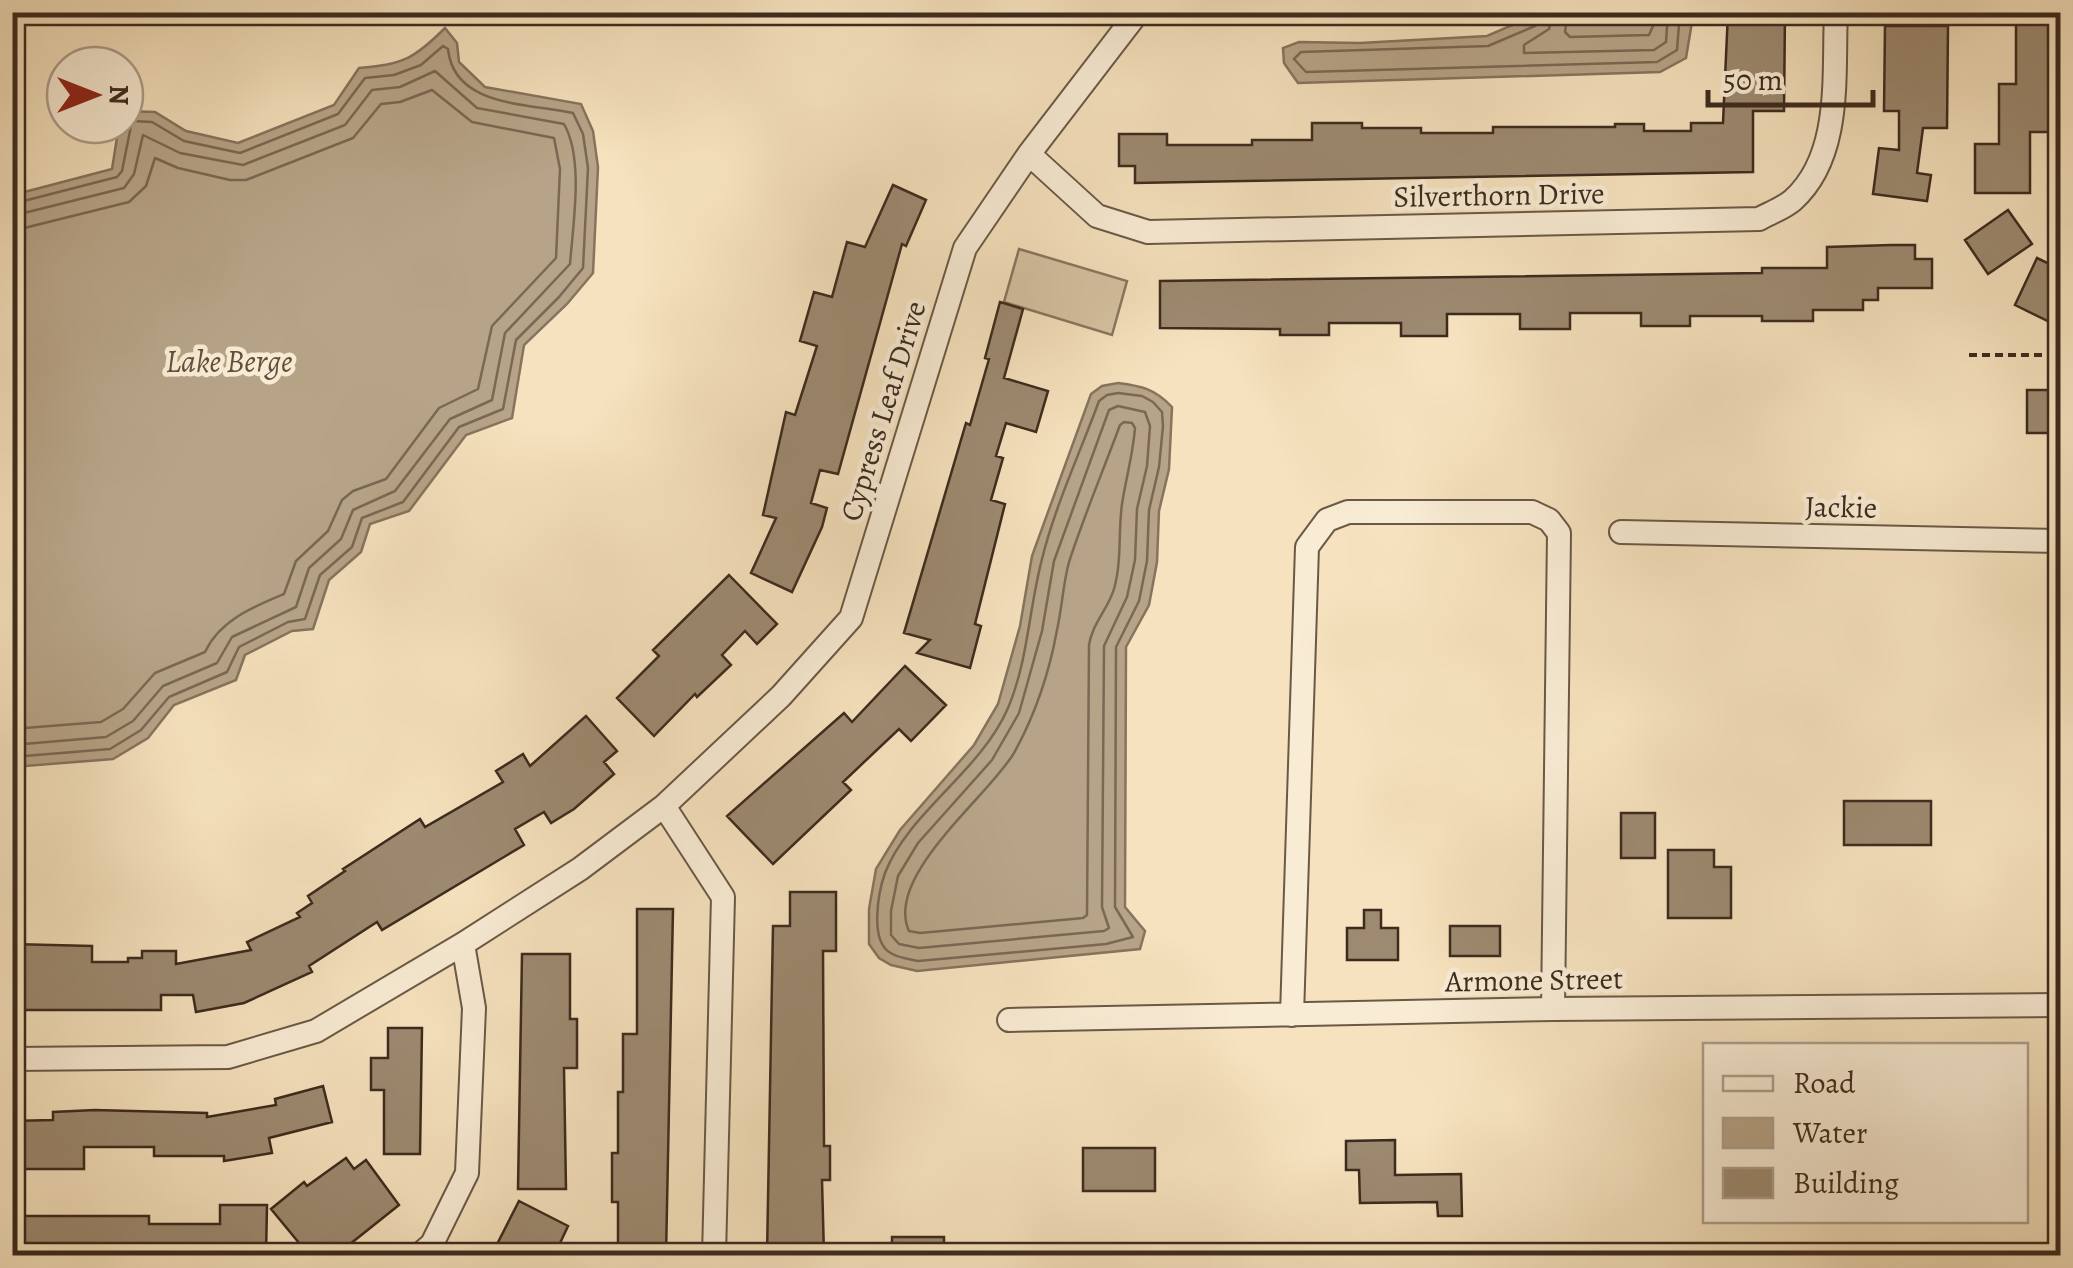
<svg xmlns="http://www.w3.org/2000/svg" width="2073" height="1268" font-family="Alegreya,serif">
	<style>
		.green { fill: #d6c3a3; stroke: #897760; stroke-width: 2.5 }
		.water { fill: #b7a488; stroke: #86745e; stroke-width: 2.5 }
		.lines { fill: none; stroke-linecap: round; stroke-linejoin: round }
		.shore { stroke: #7a6853; stroke-width: 2.5 }
		.building { fill: #9d8a71; stroke: #3c2b1e; stroke-width: 2.5 }
		.minor-casing { stroke: #6a5946; stroke-width: 26 }
		.path { stroke: #3c2b1e; stroke-width: 4; stroke-dasharray: 8 5; stroke-linecap: butt }
		.minor { stroke: #f9ecd5; stroke-width: 22 }
		.labels { text-anchor: middle; dominant-baseline: central; stroke-width: 9; stroke-linejoin: round; paint-order: stroke }
		.street-label { font-size: 30px; fill: #3c2b1e; stroke: #f9ecd5 }
		.water-label { font-size: 32px; font-style: italic; fill: #614f3e; stroke: #f9ecd5 }
	</style>
	<rect width="100%" height="100%" fill="#f6e2be"/>
	<filter id="stains"><feTurbulence type="fractalNoise" baseFrequency=".002" numOctaves="4"/><feColorMatrix values="0 0 0 0 .2 0 0 0 0 .09 0 0 0 0 .02 0 0 0 .5 -.17"/></filter>
	<radialGradient id="worn" r=".72"><stop offset=".6" stop-color="#630" stop-opacity="0"/><stop offset="1" stop-color="#630" stop-opacity=".3"/></radialGradient>
	<!-- green -->
	<path class="green" d="M1019,249L1127,281L1112,335L1004,302Z"/>
	<!-- water -->
	<path class="water" d="M1540,13H1689L1692,22L1686,58L1660,72L1298,83L1284,63L1283,48L1299,42L1360,43L1487,36Z
		M445,28L457,43L459,62L485,87L581,104L593,131L598,167L593,273L567,304L524,345L512,418L466,435L409,511L370,524L361,552L329,580L313,629L292,631L245,655L236,680L174,705L148,738L113,759L13,767V195L112,169L119,125H125V111L155,112L186,131L238,143L334,105L359,68C403,65 415,58 445,28Z
		M1118,383C1142,386 1155,389 1172,407L1169,469L1159,511L1157,562L1149,605L1126,647L1125,907L1145,931L1140,949L917,971L891,965L879,958L869,944V909L876,869L900,830L974,745L998,704L1020,626L1032,556L1091,394L1102,386Z"/>
	<g class="lines">
		<!-- shore -->
		<path class="shore" d="M1541,12L1535,26L1488,46L1301,52L1294,59L1306,72L1657,62L1677,50L1680,12
			M1553,12L1549,29L1524,45V53L1654,50L1666,42L1668,12
			M1568,12L1565,32L1570,37L1649,35L1653,26L1652,12
			M12,204L117,177L122,171L132,121L152,122L184,141L240,153L338,114L365,78L394,75L421,65L443,46L448,49C454,108 530,103 573,113L583,134L588,168L583,268L559,297L516,340L503,409L459,427L403,502L362,518L352,547L320,575L305,619L288,622L239,647L227,672L169,697L141,730L110,749L12,757
			M12,216L124,188L134,174L143,135L180,153L243,165L345,125L372,90L400,87L435,71L477,108L564,124C584,159 573,224 570,264L505,333L492,400L450,419L395,491L353,510L341,539L309,568L296,607L232,637L217,663L163,686L133,721L106,737L12,745
			M12,231L129,202L146,186L155,158L178,168L230,180H246L353,138L381,104L400,102L432,90L472,122L554,138L560,169L556,258L492,326L478,389L439,408L386,479L353,491L342,500L328,531L296,561L284,594C253,607 220,620 205,652L155,673L123,709L101,722L12,729
			M1118,393L1142,396L1153,402L1162,412L1163,426L1159,467L1149,510L1147,561L1139,601L1116,647L1115,907L1133,937L1106,944L918,961C909,959 897,958 889,952C870,939 878,893 885,873C908,813 981,771 1008,708C1028,661 1029,608 1042,559C1055,506 1080,453 1099,401L1107,395Z
			M1118,406L1145,412L1150,426L1147,466L1137,509L1135,560L1127,597L1104,646L1102,907L1109,928L1104,931L919,948L899,944L891,935V911L898,876L918,843L992,760L1019,713L1042,631L1054,561L1109,410Z
			M1124,422L1132,423L1135,428C1133,454 1126,478 1122,504C1118,533 1122,561 1114,589C1108,609 1092,624 1089,645L1087,915L1083,918L920,933L909,931C884,876 988,797 1014,753C1035,715 1049,674 1057,630C1062,608 1063,584 1069,562C1084,516 1103,471 1120,425Z"/>
	</g>
	<!-- building -->
	<path class="building" d="M1728,12H1785L1784,111H1753V172L1135,183V166H1119V134H1167V145H1252V140H1312V123H1362V128H1421V133H1493V127H1615V124H1644V131H1691V123H1723Z
		M2016,24H2060V132H2030V193H1975V144H1999V84H2016Z
		M1885,26H1948L1947,128H1923L1917,173L1931,175L1927,201L1873,194L1879,148L1899,150V111H1884Z
		M893,185L926,200L906,246L902,244L838,474L820,470L811,503L827,508L822,527L792,592L751,573L776,518L763,515L786,412L795,415L817,346L800,341L814,292L832,297L847,242L865,247Z
		M2008,210L2032,244L1988,274L1965,240Z
		M1891,245H1915V259H1932V288H1878V300H1863V310H1813V321H1762V316H1690V326H1641V313H1570V329H1520V314H1447V336H1401V323H1329V335H1280V329L1160,328V281L1762,273V268H1827V247Z
		M2037,258L2060,269V327L2015,305Z
		M1000,302L1023,309L1004,378L1048,391L1036,432L1006,423L996,456L1003,458L991,500L1005,504L975,624L981,626L970,668L917,653L930,640L904,633L966,423L970,425L989,359L985,358Z
		M2027,390H2060V433H2027Z
		M729,575L777,624L757,644L745,631L722,655L731,665L697,697L695,694L654,736L617,698L659,656L653,650Z
		M905,666L946,705L911,741L899,729L843,782L851,790L773,864L727,816L844,713L852,722Z
		M586,716L617,751L604,762L614,774L574,809L551,823L544,812L515,829L524,845L382,930L377,922L309,966L312,972L244,1003L196,1012L193,995H161V1010H12V944L92,946V962H128V958H142V951H176V964L251,950L247,942L300,917L297,913L312,903L308,896L345,871L343,869L420,819L425,827L503,782L496,771L523,754L530,766Z
		M1844,801H1931V845H1844Z
		M1621,813H1655V858H1621Z
		M1668,850H1714V867H1731V918H1668Z
		M790,892H836V951H823L824,1146H830V1180H822L824,1255H767L773,926H790Z
		M637,909H673L666,1256H632V1252H618V1202H612V1153H618V1092H623V1034H637Z
		M1364,910H1381V928H1398V960H1347V928H1364Z
		M1450,926H1500V956H1450Z
		M522,954H570V1019H577V1068H564L566,1189H518Z
		M388,1028H422L420,1154H384V1090H371V1058H388Z
		M323,1086L332,1122L269,1138L272,1153L224,1161V1156H154V1147H84V1169H12V1121L53,1120V1112L95,1110L207,1113V1117L276,1105L275,1099Z
		M1395,1140V1175L1461,1174L1462,1216H1438L1437,1202L1360,1203L1359,1170H1346V1141Z
		M1083,1148H1155V1191H1083Z
		M346,1158L354,1169L366,1160L399,1205L335,1256L322,1244L309,1255L271,1209L304,1182L307,1186Z
		M519,1201L568,1226L554,1256H491Z
		M220,1205H267L266,1256H12V1216H149V1224H220Z
		M892,1237H944V1256H892Z"/>
	<g class="lines">
		<!-- minor casing -->
		<g class="minor-casing">
			<path id="minor" d="M1029,154L1097,216L1148,232L1759,219C1770,213 1784,208 1793,200C1843,155 1833,73 1836,12
				M1621,532L2060,541
				M664,806L723,897L714,1256
				M1292,1015L1307,547L1327,520L1348,512H1532L1549,520L1559,533L1553,1009
				M1009,1020L1553,1009L2060,1005
				M12,1059L228,1057L316,1031L463,944L580,869L664,806L781,696L851,618L965,248L1029,154L1138,12
				M418,1256L432,1244L467,1173L474,1008L463,944"/>
		</g>
		<!-- path -->
		<path class="path" d="M1969,355H2060"/>
		<!-- minor -->
		<use href="#minor" class="minor"/>
	</g>
	<g class="labels">
		<!-- street labels -->
		<g class="street-label">
			<text transform="translate(1499 195) rotate(-1)">Silverthorn Drive</text>
			<text transform="translate(883 411) rotate(-73)">Cypress Leaf Drive</text>
			<text transform="translate(1841 507) rotate(1)">Jackie</text>
			<text transform="translate(1534 980) rotate(-1)">Armone Street</text>
		</g>
		<!-- water labels -->
		<g class="water-label">
			<text x="229" y="361">Lake Berge</text>
		</g>
	</g>
	<!-- margin -->
	<rect width="2073" height="1268" fill="none" stroke="#f6e2be" stroke-width="50"/>
	<rect x="15" y="15" width="2043" height="1238" fill="none" stroke="#3c2b1e" stroke-width="5"/>
	<rect x="25" y="25" width="2023" height="1218" fill="none" stroke="#3c2b1e" stroke-width="2.5"/>
	<!-- legend -->
	<rect x="1703" y="1043" width="325" height="180" fill="#f9ecd5" stroke="#ad9f8c" stroke-width="2.5"/>
	<rect x="1723" y="1076" width="50" height="15" fill="#f9ecd5" stroke="#ad9f8c" stroke-width="2.5"/>
	<text x="1793" y="1093" font-size="30" fill="#3c2b1e">Road</text>
	<rect x="1723" y="1118" width="50" height="30" fill="#b7a488" stroke="#ad9f8c" stroke-width="2.5"/>
	<text x="1793" y="1143" font-size="30" fill="#3c2b1e">Water</text>
	<rect x="1723" y="1168" width="50" height="30" fill="#9d8a71" stroke="#ad9f8c" stroke-width="2.5"/>
	<text x="1793" y="1193" font-size="30" fill="#3c2b1e">Building</text>
	<!-- north arrow -->
	<g transform="translate(95 95) rotate(90)"><circle r="48" fill="#f9ecd5" stroke="#ad9f8c" stroke-width="2.5"/>
	<path d="M0-8L18 38L0 25L-18 38Z" fill="#8f2418"/>
	<text y="-15" font-size="28" font-weight="bold" text-anchor="middle" fill="#3c2b1e">N</text>
	</g>
	<!-- scale -->
	<path d="M1708 90v15h165v-15" fill="none" stroke="#3c2b1e" stroke-width="5"/>
	<text x="1723" y="90" font-size="30" fill="#3c2b1e" stroke="#f9ecd5" stroke-width="8" paint-order="stroke">50 m</text>
	<rect width="100%" height="100%" filter="url(#stains)"/>
	<rect width="100%" height="100%" fill="url(#worn)"/>
</svg>
